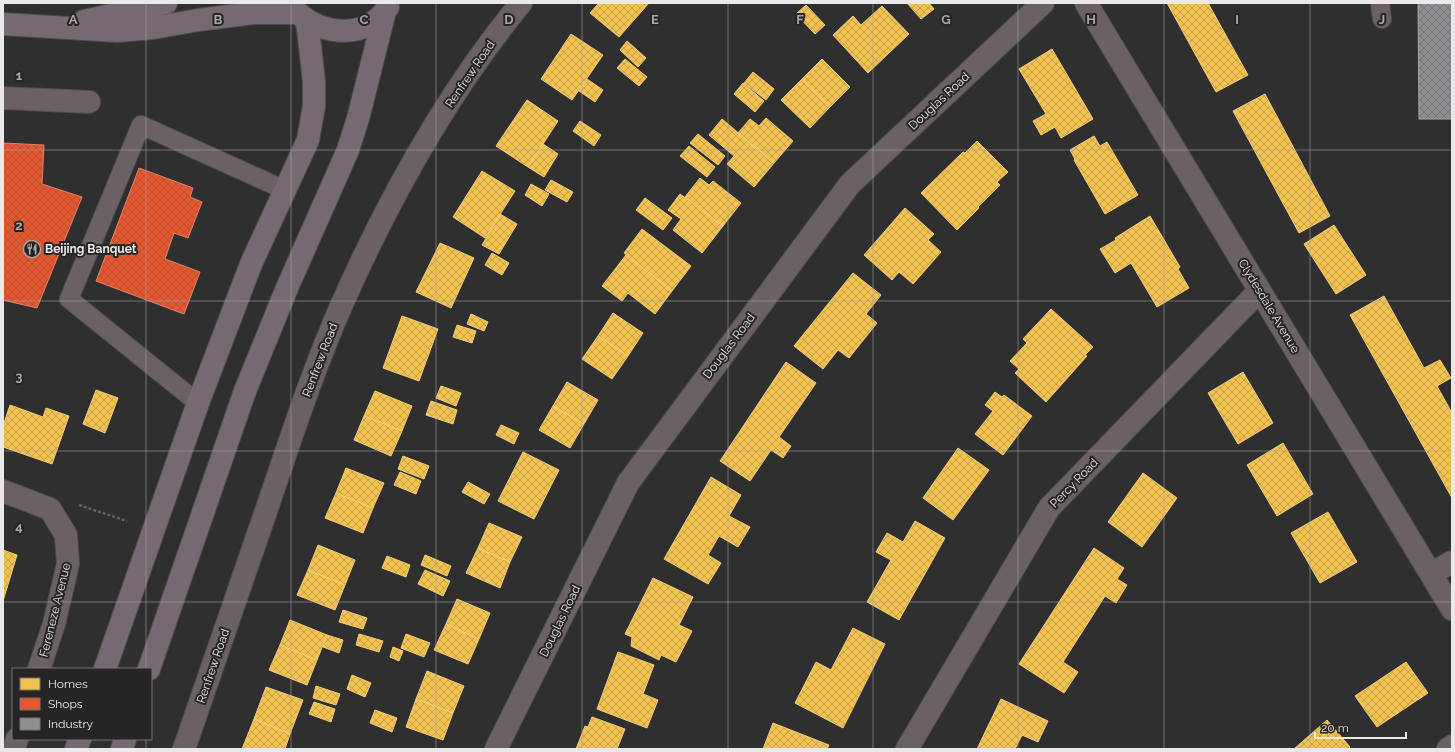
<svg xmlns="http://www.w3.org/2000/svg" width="1455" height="752" font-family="Raleway,sans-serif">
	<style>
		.homes { fill: url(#homes-cross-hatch); stroke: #f0cd7c }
		.shops { fill: url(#shops-cross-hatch); stroke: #e68266 }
		.industry { fill: url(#industry-cross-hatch); stroke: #a9a8ac }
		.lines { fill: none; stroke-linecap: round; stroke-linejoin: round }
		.service-casing { stroke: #4e4d4e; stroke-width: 20 }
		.minor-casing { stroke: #4e4d4e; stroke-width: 24 }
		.primary-casing { stroke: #4e4d4e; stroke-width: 24 }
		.path { stroke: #665f63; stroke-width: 2.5; stroke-dasharray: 3 2; stroke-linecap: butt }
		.service { stroke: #6b6066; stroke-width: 18 }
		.minor { stroke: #6b6066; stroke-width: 22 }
		.primary { stroke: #776971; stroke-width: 22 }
		.grid { fill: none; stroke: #a9a7a8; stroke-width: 1; stroke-opacity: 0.55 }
		.labels { text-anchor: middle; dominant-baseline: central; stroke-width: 4; stroke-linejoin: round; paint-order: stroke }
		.street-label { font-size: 12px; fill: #eae8e9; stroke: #272426 }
		.poi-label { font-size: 12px; font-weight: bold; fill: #eae8e9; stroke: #272426; text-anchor: start }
		.grid-label { font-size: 13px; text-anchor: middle; font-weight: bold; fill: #a9a7a8; stroke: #272426; stroke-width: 4; stroke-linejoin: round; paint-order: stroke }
	</style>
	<defs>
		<pattern id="homes-cross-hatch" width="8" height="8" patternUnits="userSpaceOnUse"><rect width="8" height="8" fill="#f2c14e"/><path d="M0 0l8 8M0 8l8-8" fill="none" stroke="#c7a24c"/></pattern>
		<pattern id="shops-cross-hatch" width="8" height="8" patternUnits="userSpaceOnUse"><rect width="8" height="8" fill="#e4572e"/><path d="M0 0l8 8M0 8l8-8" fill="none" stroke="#b55235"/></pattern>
		<pattern id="industry-cross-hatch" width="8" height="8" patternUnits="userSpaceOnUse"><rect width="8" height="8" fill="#8d8d92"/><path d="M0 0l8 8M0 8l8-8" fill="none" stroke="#747477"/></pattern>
	</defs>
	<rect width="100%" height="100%" fill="#302f30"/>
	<!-- homes -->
	<path class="homes" d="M599,3H649L619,37L590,13Z
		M907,3H929L934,9L921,19Z
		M1167,3H1208L1248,75L1216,92Z
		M806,5L825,25L815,34L796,14Z
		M882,6L909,34L868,73L833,35L853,16L861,25Z
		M571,34L603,55L572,100L541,79Z
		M627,41L646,58L638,67L620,50Z
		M1052,49L1093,119L1061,138L1055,127L1041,135L1033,121L1046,114L1019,69Z
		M625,59L647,77L639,86L617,68Z
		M822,59L850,87L830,107L802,79Z
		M753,72L774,89L766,100L744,83Z
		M587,79L603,90L595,102L579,91Z
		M802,79L830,107L810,128L781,100Z
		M743,83L764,101L755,112L734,94Z
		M1265,94L1330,216L1299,233L1233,111Z
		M527,100L558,121L528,167L496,146Z
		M766,118L793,141L774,163L738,133L750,119L759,126Z
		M722,119L774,163L754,187L727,164L734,156L709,135Z
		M580,121L601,135L594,146L573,131Z
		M698,134L725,156L718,165L690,143Z
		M1094,136L1100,146L1107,142L1138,195L1105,214L1074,160L1075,159L1070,150Z
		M977,141L1008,172L997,182L1000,185L978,207L979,208L957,230L921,193L963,152L965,153Z
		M543,144L558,154L544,177L528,167Z
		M689,146L715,167L707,177L680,156Z
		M482,171L515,191L485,238L453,217Z
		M700,178L709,185L713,181L741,203L723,226L685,197Z
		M551,180L573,192L567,202L545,190Z
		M531,184L549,194L542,206L525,195Z
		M680,194L723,226L702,253L673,230L681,219L668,210Z
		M645,198L672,218L663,230L636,210Z
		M905,208L934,234L928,240L941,252L913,284L899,272L892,280L864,255Z
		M500,214L517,224L499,254L482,245Z
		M1150,216L1180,267L1178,269L1189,288L1157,307L1131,263L1115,273L1100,249L1116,240L1115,238Z
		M1334,225L1366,275L1336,294L1304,244Z
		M642,229L691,266L672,291L624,253Z
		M440,243L474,258L451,308L416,292Z
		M492,253L509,263L502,275L485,265Z
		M626,255L672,291L655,314L628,293L622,301L602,286Z
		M853,273L881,295L866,314L877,323L849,358L838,350L823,369L794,346Z
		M1384,296L1424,368L1440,360L1451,378L1437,386L1452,413V498L1350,315Z
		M1051,309L1093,347L1085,355L1087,356L1046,402L1015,373L1019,369L1010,361L1027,343L1023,339Z
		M613,313L643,333L628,356L598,336Z
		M471,314L488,322L484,331L467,324Z
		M402,316L438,329L419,381L383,368Z
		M457,325L476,331L472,343L453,337Z
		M598,336L628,356L612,379L582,359Z
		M786,362L816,383L779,437L791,446L783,458L771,450L750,481L720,461Z
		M1243,372L1273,423L1238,444L1208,393Z
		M567,382L598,400L584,424L553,406Z
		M441,386L461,393L456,406L436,398Z
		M96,390L118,398L105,433L83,424Z
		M375,391L412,406L402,431L364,416Z
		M995,392L1002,397L1004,395L1032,416L1003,455L975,434L993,411L985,405Z
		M431,401L457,410L453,424L426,415Z
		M10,405L43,417L46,408L69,416L52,464L3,447V426Z
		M553,406L584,424L570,448L539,430Z
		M364,416L402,431L391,456L354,440Z
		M501,425L519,433L514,444L496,435Z
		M1283,443L1313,494L1277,516L1247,465Z
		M958,448L989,470L953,520L923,498Z
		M523,452L559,470L534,519L498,501Z
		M403,456L429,466L424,479L398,469Z
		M346,468L384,483L373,508L336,493Z
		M400,472L421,481L416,494L394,485Z
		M1143,473L1177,498L1142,547L1108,522Z
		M711,477L741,495L729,516L750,527L738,547L719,536L708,555L721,563L708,584L664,559Z
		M468,482L490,494L484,504L462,492Z
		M336,493L373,508L363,533L325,518Z
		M1328,512L1357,562L1320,583L1291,533Z
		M915,521L945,538L899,620L867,602L891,560L876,552L887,533L903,542Z
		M489,523L522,537L510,562L478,548Z
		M318,545L355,560L345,585L308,570Z
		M478,548L510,562L500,588L466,573Z
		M1094,548L1124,568L1117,579L1127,585L1116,603L1105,596L1063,662L1078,672L1064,693L1019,664Z
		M3,550L17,555L3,601Z
		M425,555L451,566L447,576L421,565Z
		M387,556L410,565L406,577L382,568Z
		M308,570L345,585L335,610L297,595Z
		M425,570L450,581L443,596L418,584Z
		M653,578L693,597L679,625L692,631L676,662L661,655L659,660L631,646L632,637L625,634Z
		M457,599L490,613L479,639L446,624Z
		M343,610L367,618L363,629L339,622Z
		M290,620L327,635L317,660L280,645Z
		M446,624L479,639L468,664L434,650Z
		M853,628L885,644L843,728L795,703L816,662L831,670Z
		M359,634L383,641L379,652L356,645Z
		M406,634L430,643L424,657L401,648Z
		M327,635L343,640L339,653L323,647Z
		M280,645L317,660L307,685L269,670Z
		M393,647L403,651L399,661L390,657Z
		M618,652L654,665L643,694L658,700L647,728L597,709Z
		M1406,662L1428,693L1377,727L1355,696Z
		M427,671L464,686L453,713L416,699Z
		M352,675L371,683L365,697L347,689Z
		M316,686L340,694L336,705L313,698Z
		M266,687L303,700L290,734L254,719Z
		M416,699L453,713L443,740L406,727Z
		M1001,699L1048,721L1038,742L1022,735L1015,749H977Z
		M314,702L335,709L331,722L309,714Z
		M375,710L397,718L392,732L370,723Z
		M592,717L625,729L617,749H576L585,726L588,727Z
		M254,719L290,734L285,749H242Z
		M1327,720L1350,747L1348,749H1294Z
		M773,723L829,745L827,749H763Z"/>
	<!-- shops -->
	<path class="shops" d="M3,143L44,145L42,184L82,197L37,308L3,300Z
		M139,168L193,188L190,197L202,202L188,238L174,233L165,259L200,272L184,314L96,281Z"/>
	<!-- industry -->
	<path class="industry" d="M1418,3H1452V119H1419Z"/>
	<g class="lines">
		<!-- service casing -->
		<g class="service-casing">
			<path id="service" d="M1380,3L1382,19
				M198,403L69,299L141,125L285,190"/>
		</g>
		<!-- minor casing -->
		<g class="minor-casing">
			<path id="minor" d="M1086,3L1452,609
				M3,98L89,102
				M3,491L50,509L66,535L68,564L54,624L39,669
				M1432,573L1452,562
				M14,749L17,739
				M184,749C211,671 238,592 265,514C289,444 312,372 342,304C389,198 447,93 521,3
				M496,749L628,483L850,184L1043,3
				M907,749L1049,508L1259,291
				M1448,749L1452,746"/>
		</g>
		<!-- primary casing -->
		<g class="primary-casing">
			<path id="primary" d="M299,14C325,36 367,39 388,7
				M84,21L166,3
				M3,24L117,31L153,28L198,20L253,13H298
				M105,669L198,403L251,264L308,140L314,106V81L307,21
				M149,669L245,391L287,288L348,150L359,115L385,11
				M76,749L80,739
				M122,749L125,739"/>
		</g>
		<!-- path -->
		<path class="path" d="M79,505L127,521"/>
		<!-- service -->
		<use href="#service" class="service"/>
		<!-- minor -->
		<use href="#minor" class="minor"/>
		<!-- primary -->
		<use href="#primary" class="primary"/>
	</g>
	<!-- grid -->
	<path class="grid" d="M146,3V669M291,3V749M436,3V749M582,3V749M728,3V749M873,3V749M1018,3V749M1164,3V749M1310,3V749M3,150H1452M3,301H1452M3,451H1452M3,602H1452M146,739V749"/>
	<!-- icons -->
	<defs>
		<g id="restaurant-ring" transform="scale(0.9)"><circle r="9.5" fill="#272426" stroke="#a9a7a8" stroke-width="1.5"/><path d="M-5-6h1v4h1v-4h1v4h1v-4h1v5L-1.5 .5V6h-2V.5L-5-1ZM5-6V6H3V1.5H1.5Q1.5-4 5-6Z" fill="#a9a7a8"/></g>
	</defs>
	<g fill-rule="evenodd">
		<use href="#restaurant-ring" x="32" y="249"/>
	</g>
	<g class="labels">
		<!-- street labels -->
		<g class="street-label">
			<text transform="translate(470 74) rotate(-56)">Renfrew Road</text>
			<text transform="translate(939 101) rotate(-43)">Douglas Road</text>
			<text transform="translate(1269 306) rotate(59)">Clydesdale Avenue</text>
			<text transform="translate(729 346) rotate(-53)">Douglas Road</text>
			<text transform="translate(320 360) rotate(-69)">Renfrew Road</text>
			<text transform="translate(1074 483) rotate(-46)">Percy Road</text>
			<text transform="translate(55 610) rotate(-76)">Fereneze Avenue</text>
			<text transform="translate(560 621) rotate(-64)">Douglas Road</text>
			<text transform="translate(213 666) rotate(-71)">Renfrew Road</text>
		</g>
		<!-- poi labels -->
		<g class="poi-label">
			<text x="45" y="249">Beijing Banquet</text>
		</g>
	</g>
	<g class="grid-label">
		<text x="73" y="24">A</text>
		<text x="218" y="24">B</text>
		<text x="364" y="24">C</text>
		<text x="509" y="24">D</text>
		<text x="655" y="24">E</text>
		<text x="800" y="24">F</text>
		<text x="946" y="24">G</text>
		<text x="1091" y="24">H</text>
		<text x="1237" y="24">I</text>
		<text x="1382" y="24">J</text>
		<text x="19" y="80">1</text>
		<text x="19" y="230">2</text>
		<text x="19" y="381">3</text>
		<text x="19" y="531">4</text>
	</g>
	<!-- border -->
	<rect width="1455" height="752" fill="none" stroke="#eae8e9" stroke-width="8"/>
	<!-- legend -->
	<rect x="12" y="668" width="140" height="72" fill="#272426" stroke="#757274"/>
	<rect x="20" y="678" width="20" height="12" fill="#f2c14e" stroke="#757274"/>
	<text x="48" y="688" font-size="12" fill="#eae8e9">Homes</text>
	<rect x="20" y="698" width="20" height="12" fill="#e4572e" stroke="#757274"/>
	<text x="48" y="708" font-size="12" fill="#eae8e9">Shops</text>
	<rect x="20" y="718" width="20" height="12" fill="#8d8d92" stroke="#757274"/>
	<text x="48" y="728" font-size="12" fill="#eae8e9">Industry</text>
	<!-- scale -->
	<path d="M1315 732v6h91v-6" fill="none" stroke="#eae8e9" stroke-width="2"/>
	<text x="1321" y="732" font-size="12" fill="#eae8e9" stroke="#272426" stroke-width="3" paint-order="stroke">20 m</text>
</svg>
